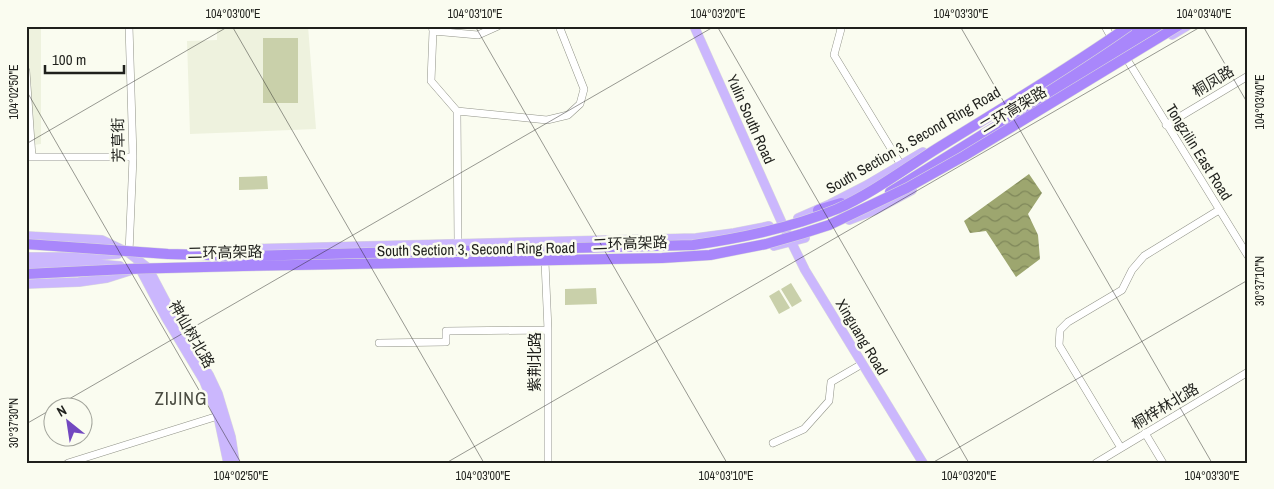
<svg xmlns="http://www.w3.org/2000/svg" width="1274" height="489" font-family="'Archivo Narrow','Noto Sans SC',sans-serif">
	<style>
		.built { fill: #eef2de }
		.pitch { fill: #c9d0aa }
		.water { fill: url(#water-waves) }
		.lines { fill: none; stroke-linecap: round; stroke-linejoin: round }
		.minor-casing { stroke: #919388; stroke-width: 8 }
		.major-casing { stroke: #dbdbdb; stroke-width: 10 }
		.highway-casing { stroke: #dbdbdb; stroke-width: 11 }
		.minor { stroke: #fff; stroke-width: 7 }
		.major { stroke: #cbb7fd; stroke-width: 9 }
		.highway { stroke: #a987fb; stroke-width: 10 }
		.highway-bridge-casing { stroke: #dbdbdb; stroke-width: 11; stroke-linecap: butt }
		.highway-bridge { stroke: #a987fb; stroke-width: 10 }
		.ticks { fill: none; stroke: #1f201c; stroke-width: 1; stroke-opacity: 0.45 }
		.labels { text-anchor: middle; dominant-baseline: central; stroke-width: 5; stroke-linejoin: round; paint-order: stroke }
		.street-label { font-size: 15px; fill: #1f201c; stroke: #fafcf0 }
		.quarter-label { font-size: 18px; letter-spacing: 1px; fill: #494b41; stroke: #fafcf0 }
		.neatline { fill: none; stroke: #1f201c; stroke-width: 2 }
		.ticks-label { font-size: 12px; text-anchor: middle; fill: #1f201c }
	</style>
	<defs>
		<pattern id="water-waves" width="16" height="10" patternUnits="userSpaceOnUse" patternTransform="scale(1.25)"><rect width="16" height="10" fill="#9da66f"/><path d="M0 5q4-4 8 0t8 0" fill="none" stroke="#7f875a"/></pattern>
	</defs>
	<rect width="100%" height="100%" fill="#fafcf0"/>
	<!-- built -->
	<path class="built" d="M26,26H41V144L26,146Z
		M217,26H308L316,129L190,134L187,41L217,40Z"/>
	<!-- pitch -->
	<path class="pitch" d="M263,38H298V103H263Z
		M267,176L268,189L239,190V177Z
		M791,283L802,301L792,307L781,289Z
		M596,288L597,304L565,305V289Z
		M779,290L790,308L779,314L769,296Z"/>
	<!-- water -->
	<path class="water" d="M1029,174L1042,193L1028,214L1038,235L1040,259L1016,277L986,231L970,233L964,221Z"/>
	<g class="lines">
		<!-- minor casing -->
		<g class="minor-casing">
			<path id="minor" d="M432,26L433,31L431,81L457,111L458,243
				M839,26L841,29L834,55L901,165
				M1105,26L1111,37
				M433,31L478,35L498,26
				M1128,61L1248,256
				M26,71L32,157
				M457,111L547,120L568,115L580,104L584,89L559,26
				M1166,125L1248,76
				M26,157H133
				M129,253L133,157L129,26
				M545,262L548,330V463
				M379,343L446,342V331L548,330
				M1145,433L1163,463
				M773,443L804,429L829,401L831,382L862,364
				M1121,448L1059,345L1060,330L1068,322L1122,290L1132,270L1144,256L1219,210
				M68,463L218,416
				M1096,463L1248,372"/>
		</g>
		<!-- major casing -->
		<g class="major-casing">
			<path id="major" d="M694,26L782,223L805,270L923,463
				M1172,35L1187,26
				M798,218L830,204L867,185L923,152
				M849,220L875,210L912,190
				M26,236L102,240L129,253L148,268L184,336L209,375L218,394L231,437L235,463
				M774,246L805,238
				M198,250L696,238L734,233L769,226
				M26,257H80L118,254
				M26,265L84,263L120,266
				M138,265L166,318L204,381L218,416L228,463
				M26,284L79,282L107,278L129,271"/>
		</g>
		<!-- highway casing -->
		<g class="highway-casing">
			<path id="highway" d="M1026,99L1145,26
				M890,192L1158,26
				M818,210L841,203"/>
		</g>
		<!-- minor -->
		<use href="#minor" class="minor"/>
		<!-- major -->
		<use href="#major" class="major"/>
		<!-- highway -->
		<use href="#highway" class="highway"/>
		<!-- highway-bridge casing -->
		<g class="highway-bridge-casing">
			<path id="highway-bridge" d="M26,244L168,254L241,256L693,245C742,238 791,228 837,209C873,193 907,167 941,146C1004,107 1068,69 1129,26
				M26,274L127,269L243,266L662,258L710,255L766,244L801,234L829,225L907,188L964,156L1178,26"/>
		</g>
		<!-- highway-bridge -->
		<use href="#highway-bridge" class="highway-bridge"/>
	</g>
	<!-- ticks -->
	<path class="ticks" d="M232,26L484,463M475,26L727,463M717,26L969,463M960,26L1212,463M1203,26L1248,104M26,90L241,463M26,144L229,26M57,406L715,26M26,424L52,409M446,463L1202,26M932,463L1248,280"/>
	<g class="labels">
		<!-- street labels -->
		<g class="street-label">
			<text transform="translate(1213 81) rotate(-31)">桐凤路</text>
			<text transform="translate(1013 109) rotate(-31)">二环高架路</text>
			<text transform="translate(751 119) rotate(66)">Yulin South Road</text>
			<text transform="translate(118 140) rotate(-91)">芳草街</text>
			<text transform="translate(913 140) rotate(-30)">South Section 3, Second Ring Road</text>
			<text transform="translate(1199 152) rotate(58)">Tongzilin East Road</text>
			<text transform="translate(630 243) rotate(-2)">二环高架路</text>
			<text transform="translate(476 249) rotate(-1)">South Section 3, Second Ring Road</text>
			<text transform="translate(225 252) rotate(-1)">二环高架路</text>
			<text transform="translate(192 334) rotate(60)">神仙树北路</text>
			<text transform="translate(862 337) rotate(59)">Xinguang Road</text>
			<text transform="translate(534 362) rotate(-90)">紫荆北路</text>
			<text transform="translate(1165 406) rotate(-31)">桐梓林北路</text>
		</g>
		<!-- quarter labels -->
		<g class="quarter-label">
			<text x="181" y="398">ZIJING</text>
		</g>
	</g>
	<!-- border -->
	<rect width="1274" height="489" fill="none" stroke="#fafcf0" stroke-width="55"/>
	<!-- north arrow -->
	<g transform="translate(68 422) rotate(330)"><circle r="24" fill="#fafcf0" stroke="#a2a49b"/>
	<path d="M0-4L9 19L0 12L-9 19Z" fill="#7248c0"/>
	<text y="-8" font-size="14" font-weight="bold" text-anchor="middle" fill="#1f201c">N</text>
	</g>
	<!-- scale -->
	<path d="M45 65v8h79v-8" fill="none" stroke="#1f201c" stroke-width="2.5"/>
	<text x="52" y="65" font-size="15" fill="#1f201c" stroke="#fafcf0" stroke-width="4" paint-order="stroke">100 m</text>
	<rect x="28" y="28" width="1218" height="434" class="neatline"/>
	<g class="ticks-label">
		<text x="233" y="18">104°03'00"E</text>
		<text x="475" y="18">104°03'10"E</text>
		<text x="718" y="18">104°03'20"E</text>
		<text x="961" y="18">104°03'30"E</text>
		<text x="1204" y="18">104°03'40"E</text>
		<text transform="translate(14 92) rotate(-90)" y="4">104°02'50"E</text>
		<text transform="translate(1260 102) rotate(-90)" y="4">104°03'40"E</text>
		<text transform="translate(1260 281) rotate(-90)" y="4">30°37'10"N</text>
		<text transform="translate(14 423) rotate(-90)" y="4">30°37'30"N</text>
		<text x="241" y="480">104°02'50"E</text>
		<text x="483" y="480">104°03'00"E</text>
		<text x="726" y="480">104°03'10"E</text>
		<text x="969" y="480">104°03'20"E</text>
		<text x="1212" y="480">104°03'30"E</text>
	</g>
</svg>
